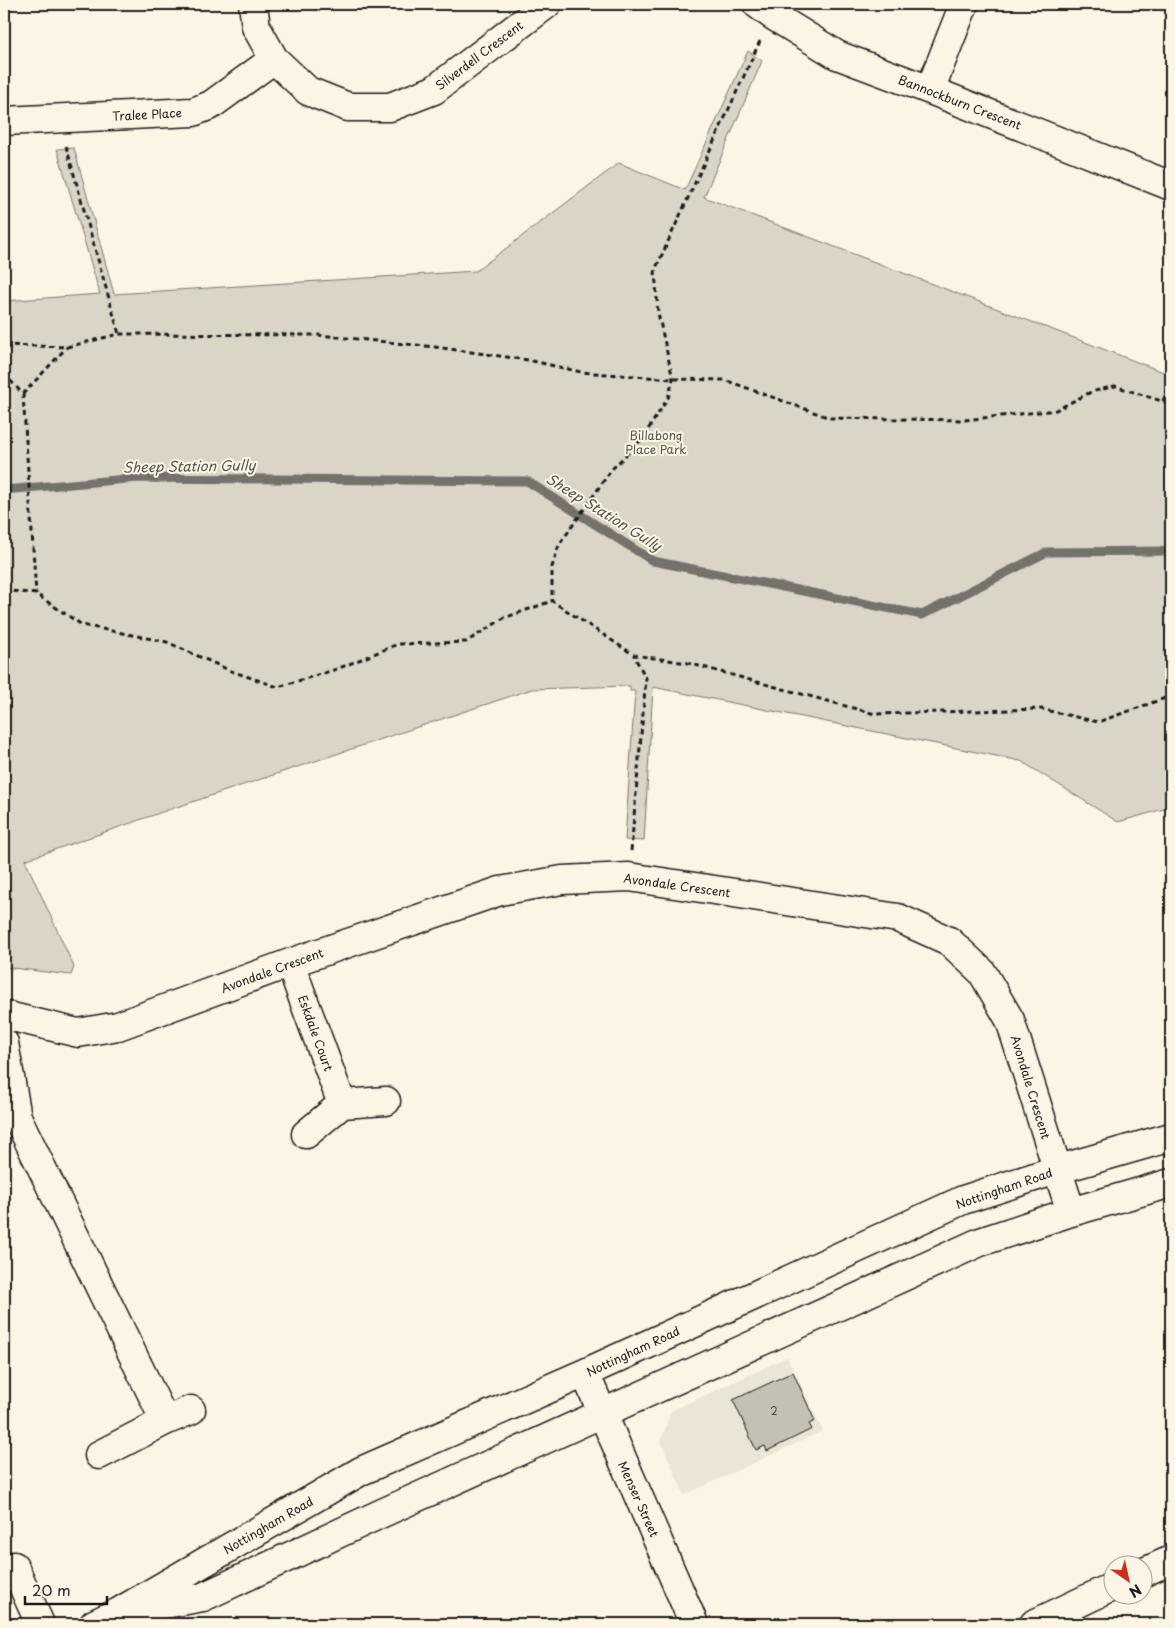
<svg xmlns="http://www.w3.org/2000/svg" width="1175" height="1628" font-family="'Playpen Sans',sans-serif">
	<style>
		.built { fill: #ebe5d6 }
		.green { fill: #dbd5c8; stroke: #7c7872 }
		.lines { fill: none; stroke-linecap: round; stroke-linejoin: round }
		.stream { stroke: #75726c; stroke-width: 9 }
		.building { fill: #c4c0b3; stroke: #1c1c1c }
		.minor-casing { stroke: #1c1c1c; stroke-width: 31 }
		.path { stroke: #1c1c1c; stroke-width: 3; stroke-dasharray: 5 4; stroke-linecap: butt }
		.minor { stroke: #fcf5e5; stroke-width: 28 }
		.labels { text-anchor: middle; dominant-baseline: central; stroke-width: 4; stroke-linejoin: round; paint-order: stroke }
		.number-label { font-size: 10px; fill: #464542 }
		.street-label { font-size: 12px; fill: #1c1c1c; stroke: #fcf5e5 }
		.park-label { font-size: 12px; fill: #555450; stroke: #fcf5e5 }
		.water-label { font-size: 14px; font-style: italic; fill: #575551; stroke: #fcf5e5 }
	</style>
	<rect width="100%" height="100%" fill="#fcf5e5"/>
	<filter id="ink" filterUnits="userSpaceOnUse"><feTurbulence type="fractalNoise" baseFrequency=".02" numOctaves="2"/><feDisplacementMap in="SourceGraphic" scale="10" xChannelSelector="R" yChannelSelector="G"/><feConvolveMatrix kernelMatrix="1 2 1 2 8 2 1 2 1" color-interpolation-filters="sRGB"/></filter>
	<g filter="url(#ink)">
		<!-- built -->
		<path class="built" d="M787,1357L823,1431L684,1495L661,1441L671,1411Z"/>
		<!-- green -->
		<path class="green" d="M748,51L762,61L704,197L1166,373L1171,362V807L1118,822L1021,761L653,687L644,841L625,840L635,691H630V686L532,689L168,810L25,860L74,967L71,975L4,967V301L100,294L57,149L74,148L114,294L476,271L619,163L685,190Z"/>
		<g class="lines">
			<!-- stream -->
			<path class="stream" d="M4,490L138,478L527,481L653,561L922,615L1047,552L1171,551"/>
		</g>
		<!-- building -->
		<path class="building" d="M793,1372L815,1421L809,1424L812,1429L767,1451L765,1446L756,1450L733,1400Z"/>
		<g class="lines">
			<!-- minor casing -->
			<g class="minor-casing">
				<path id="minor" d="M253,4L256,27L274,59L308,91L348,107H390L434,90L547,4
					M757,4L772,15L837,55L930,90L1171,186
					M930,90L964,4
					M4,121L193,112L211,105L274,59
					M290,963L342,1104
					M4,1015L78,1033L118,1026L290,963L500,891L562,880L629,877L898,918L949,941L982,972L1010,1020L1071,1212
					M4,1043L17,1117L165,1421L99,1455
					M306,1134L342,1104L386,1101
					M585,1373L694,1624
					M165,1421L191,1410
					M14,1566L40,1624
					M1142,1573L1171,1560
					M138,1609L203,1597L378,1515L980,1242L1071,1212L1171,1183
					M94,1624L117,1613L361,1471L585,1373L963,1200L1056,1170L1171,1137
					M1034,1624L1112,1587"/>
			</g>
			<!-- path -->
			<path class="path" d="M760,41L655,270L658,313L673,379L668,398L642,439L612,469L559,545L552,567V601L634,655L688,663L875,714L1041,709L1098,722L1171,696
				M66,146L119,334
				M4,345L67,347L119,334L318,335L435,347L528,360L581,372L673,379L725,380L830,418L965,420L1056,410L1091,392L1115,386L1171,404
				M4,374L23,394L67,347
				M23,394L36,594
				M1163,401L1171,381
				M4,590L36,594L82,625L167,642L231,671L278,687L337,669L398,644L466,642L504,618L552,601
				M631,851L646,678L634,656"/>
			<!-- minor -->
			<use href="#minor" class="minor"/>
		</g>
	</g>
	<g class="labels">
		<!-- number labels -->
		<g class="number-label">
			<text x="774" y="1410">2</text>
		</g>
		<!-- street labels -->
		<g class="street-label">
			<text transform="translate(479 55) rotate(-37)">Silverdell Crescent</text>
			<text transform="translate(960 102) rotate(21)">Bannockburn Crescent</text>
			<text transform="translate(147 114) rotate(-3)">Tralee Place</text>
			<text transform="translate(677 885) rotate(8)">Avondale Crescent</text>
			<text transform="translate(272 970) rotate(-20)">Avondale Crescent</text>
			<text transform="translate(316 1033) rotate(70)">Eskdale Court</text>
			<text transform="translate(1031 1087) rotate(73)">Avondale Crescent</text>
			<text transform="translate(1004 1188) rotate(-19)">Nottingham Road</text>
			<text transform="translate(633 1351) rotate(-25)">Nottingham Road</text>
			<text transform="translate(639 1499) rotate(66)">Menser Street</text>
			<text transform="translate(268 1525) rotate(-30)">Nottingham Road</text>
		</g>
		<!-- park labels -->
		<g class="park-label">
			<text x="656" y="435">Billabong<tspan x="656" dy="14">Place Park</tspan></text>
		</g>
		<!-- water labels -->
		<g class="water-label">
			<text transform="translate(189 466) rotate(-1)">Sheep Station Gully</text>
			<text transform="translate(604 512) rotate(32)">Sheep Station Gully</text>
		</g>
	</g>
	<!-- margin -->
	<rect width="1175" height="1628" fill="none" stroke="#fcf5e5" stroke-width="20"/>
	<rect x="10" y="10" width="1155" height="1608" fill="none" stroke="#1c1c1c" stroke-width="2" filter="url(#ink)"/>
	<!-- north arrow -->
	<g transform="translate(1128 1580) rotate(146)"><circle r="24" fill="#fcf5e5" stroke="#a29e95"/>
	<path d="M0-4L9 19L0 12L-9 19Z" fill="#c8321e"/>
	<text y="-8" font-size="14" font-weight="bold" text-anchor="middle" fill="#1c1c1c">N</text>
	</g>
	<!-- scale -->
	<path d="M25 1596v8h82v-8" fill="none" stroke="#1c1c1c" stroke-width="2.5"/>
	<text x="32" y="1596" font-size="15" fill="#1c1c1c" stroke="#fcf5e5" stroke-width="4" paint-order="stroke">20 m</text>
</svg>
